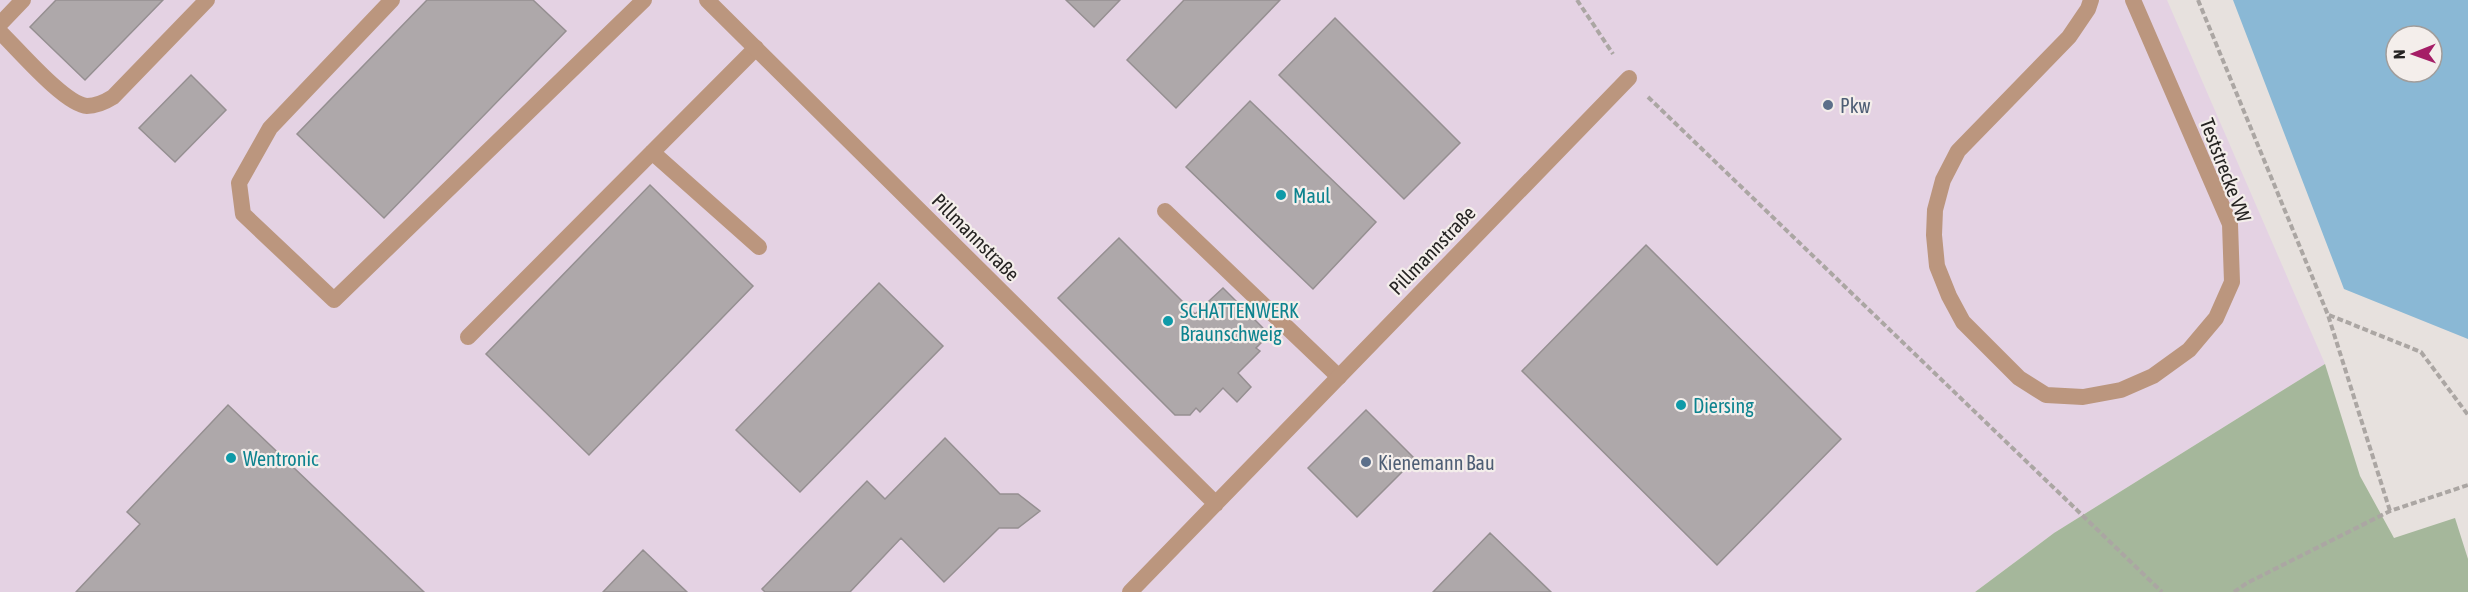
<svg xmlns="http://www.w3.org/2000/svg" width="2468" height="592" font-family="'Asap Condensed',sans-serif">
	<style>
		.industrial { fill: #e4d2e3 }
		.green { fill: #a5b79b }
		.water { fill: #8ab8d5; fill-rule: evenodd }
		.building { fill: #aea8aa; stroke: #958f91; stroke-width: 1.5 }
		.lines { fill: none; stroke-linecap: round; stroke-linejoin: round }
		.path { stroke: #aba6a3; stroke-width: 4; stroke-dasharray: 6 3; stroke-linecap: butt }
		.service { stroke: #bb967e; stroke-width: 16 }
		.minor { stroke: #bb967e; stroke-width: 16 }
		.service-dot { fill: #5c6f8a; stroke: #f4eeeb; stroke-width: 2 }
		.culture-dot { fill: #0f9aa8; stroke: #f4eeeb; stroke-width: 2 }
		.labels { text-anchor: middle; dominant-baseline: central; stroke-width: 4.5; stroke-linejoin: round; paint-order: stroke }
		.service-label { font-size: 20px; fill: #4e5e75; stroke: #f4eeeb; text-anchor: start }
		.street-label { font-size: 20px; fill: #252322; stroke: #f4eeeb }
		.culture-label { font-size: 20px; fill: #0d838f; stroke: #f4eeeb; text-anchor: start }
	</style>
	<rect width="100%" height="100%" fill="#e7e1de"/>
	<!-- industrial -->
	<path class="industrial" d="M0,0H2167L2325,364L2054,533L1975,592H0Z"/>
	<!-- green -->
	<path class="green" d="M2325,364L2360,476L2394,538L2455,518L2468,559V592H1975L2054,533Z"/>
	<!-- water -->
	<path class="water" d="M2233,0H2468V339L2344,289ZM2396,36H2432V72H2396Z"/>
	<!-- building -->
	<path class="building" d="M56,0H163L85,80L30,27Z
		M427,0H533L566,31L384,218L297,134Z
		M1066,0H1120L1094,27Z
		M1184,0H1280L1176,108L1127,60Z
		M1335,18L1460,143L1404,199L1279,75Z
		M191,75L226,110L175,162L139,128Z
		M1250,101L1376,222L1313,289L1186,167Z
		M650,185L753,286L589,455L486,354Z
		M1119,238L1195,314L1223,288L1263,328L1262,342L1256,348L1260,351L1238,373L1251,387L1237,402L1223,388L1200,412L1196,408L1190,415H1175L1058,298Z
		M1646,245L1841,439L1717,565L1522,371Z
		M879,283L943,346L800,492L736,430Z
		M228,405L424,592H76L140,524L127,512Z
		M1366,410L1415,459L1357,517L1308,468Z
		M945,438L1000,494H1018L1040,511L1018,528H999L944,582L901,538L850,592H765L762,589L867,481L885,499Z
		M1490,533L1551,592H1433Z
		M643,550L687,592H603Z"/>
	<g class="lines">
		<!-- path -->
		<path class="path" d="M1577,0L1613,54
			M2198,0L2328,315L2390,511
			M1648,97L2162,592
			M2329,315L2421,352L2468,415
			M2234,592L2247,583L2390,511L2468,485"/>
		<!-- service -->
		<path class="service" d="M392,0L270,128L239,183L243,214L334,300L644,0
			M2091,0L2088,9L2069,37L1958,151L1943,180L1935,210L1934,235L1937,266L1949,296L1963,322L2019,378L2046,395L2083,397L2121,390L2153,376L2189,350L2216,318L2232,282L2230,224L2133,0
			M0,24L23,0
			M0,32C17,48 65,105 87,106C97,106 105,102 113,97L207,0
			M652,152L759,247
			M1165,211L1339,377
			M468,337L756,48"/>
		<!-- minor -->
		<path class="minor" d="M707,0L1216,504
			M1130,592L1629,78"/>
	</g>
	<!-- markers -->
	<g class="service-dot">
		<circle cx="1828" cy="105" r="6"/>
		<circle cx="1366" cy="462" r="6"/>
	</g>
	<g class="culture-dot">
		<circle cx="1281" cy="195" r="6"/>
		<circle cx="1168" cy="321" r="6"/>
		<circle cx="1681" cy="405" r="6"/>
		<circle cx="231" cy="458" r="6"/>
	</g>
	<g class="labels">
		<!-- service labels -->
		<g class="service-label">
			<text x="1840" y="105">Pkw</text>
			<text x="1378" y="462">Kienemann Bau</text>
		</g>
		<!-- street labels -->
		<g class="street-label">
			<text transform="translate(2226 170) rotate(69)">Teststrecke VW</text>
			<text transform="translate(976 237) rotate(45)">Pillmannstraße</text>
			<text transform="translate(1432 250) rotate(-46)">Pillmannstraße</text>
		</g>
		<!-- culture labels -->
		<g class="culture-label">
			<text x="1293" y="195">Maul</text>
			<text x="1180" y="310">SCHATTENWERK<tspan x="1180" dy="23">Braunschweig</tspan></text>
			<text x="1693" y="405">Diersing</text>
			<text x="243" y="458">Wentronic</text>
		</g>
	</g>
	<!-- north arrow -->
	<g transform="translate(2414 54) rotate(269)"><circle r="28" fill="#f4eeeb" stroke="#a19d9b" stroke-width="1.5"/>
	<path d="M0-4.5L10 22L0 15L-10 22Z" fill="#a51d66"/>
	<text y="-9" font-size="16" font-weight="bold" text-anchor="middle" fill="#252322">N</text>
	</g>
</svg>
